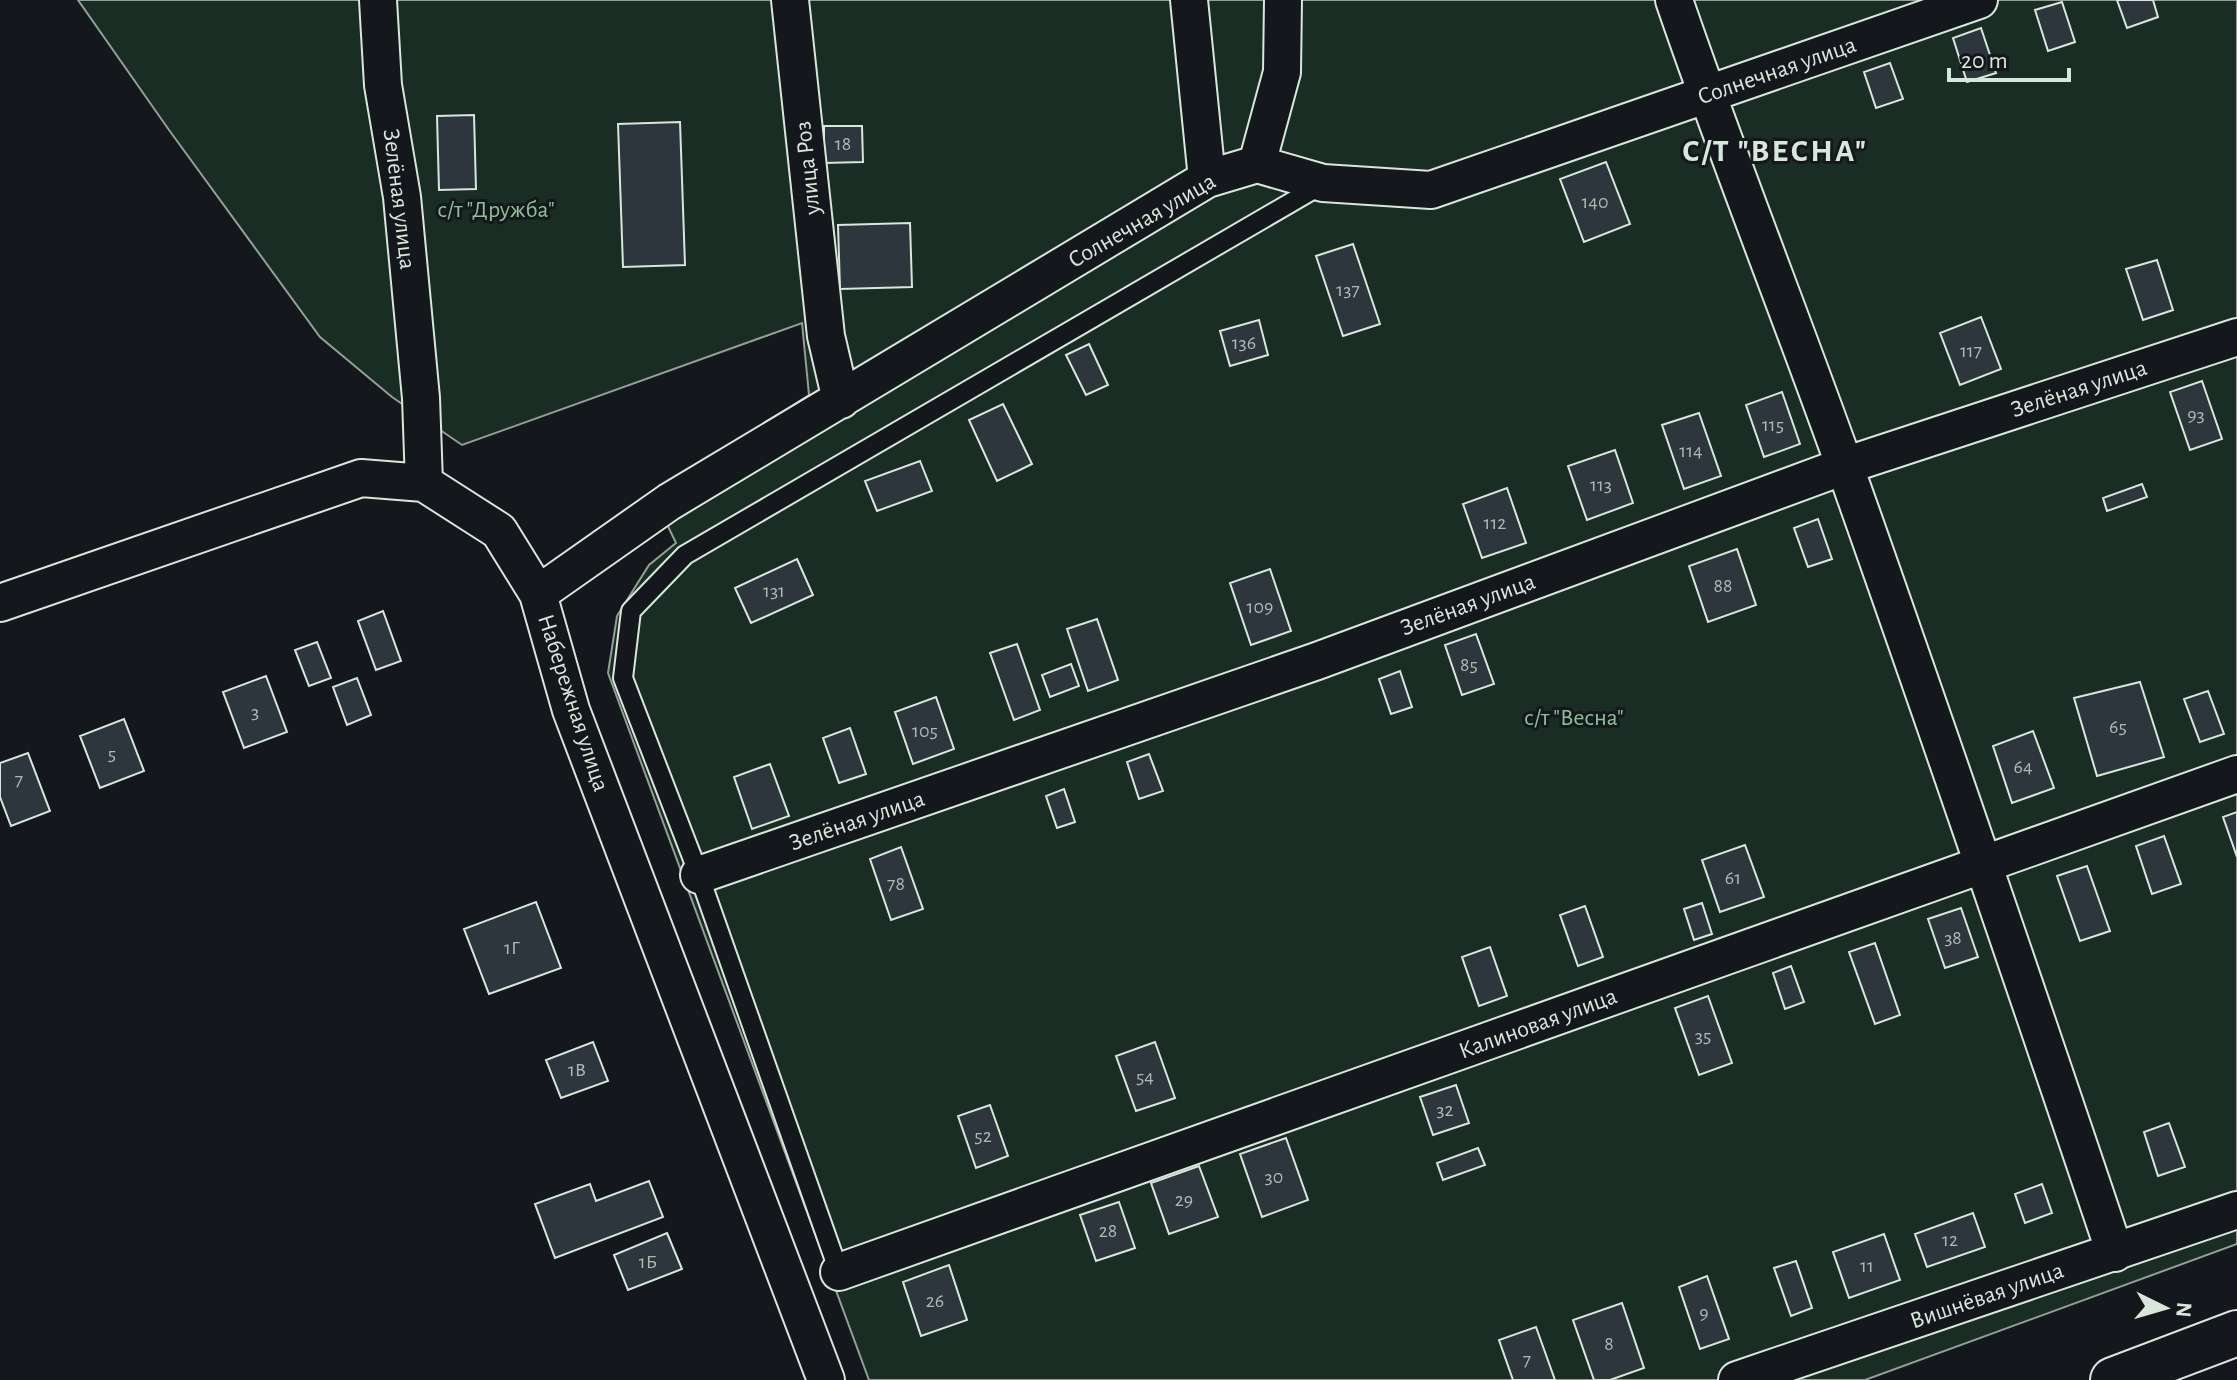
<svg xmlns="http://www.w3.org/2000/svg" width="2237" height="1380" font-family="'Alegreya Sans',sans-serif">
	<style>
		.green { fill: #1a2d24; stroke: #939e99; stroke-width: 2 }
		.building { fill: #2c363c; stroke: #d8e6dc; stroke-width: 2 }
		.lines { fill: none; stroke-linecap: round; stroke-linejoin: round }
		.lane-casing { stroke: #d8e6dc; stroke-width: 22 }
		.street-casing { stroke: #d8e6dc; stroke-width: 40 }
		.secondary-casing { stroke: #d8e6dc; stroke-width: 48 }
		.lane { stroke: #14181c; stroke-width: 18 }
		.street { stroke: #14181c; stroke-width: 36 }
		.secondary { stroke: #14181c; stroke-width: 44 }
		.labels { text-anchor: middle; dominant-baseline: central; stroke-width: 6; stroke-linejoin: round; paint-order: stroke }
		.number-label { font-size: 20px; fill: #adbab4 }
		.street-label { font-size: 24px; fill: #d8e6dc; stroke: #14181c }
		.park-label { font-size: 24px; fill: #8ac095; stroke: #14181c }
		.district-label { font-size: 32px; font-weight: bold; letter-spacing: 2px; fill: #d8e6dc; stroke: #14181c }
	</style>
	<rect width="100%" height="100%" fill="#14181c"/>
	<!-- green -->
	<path class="green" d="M78,0H2237V1244L1865,1380H869L608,673L617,616L649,565L676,543L653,495L809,395L802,323L462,445L392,397L320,337L169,130Z"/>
	<!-- building -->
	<path class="building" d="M2117,0H2153L2158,17L2127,28Z
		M2062,2L2075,42L2048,51L2035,10Z
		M1981,28L1996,73L1967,82L1953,38Z
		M1890,63L1903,99L1876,108L1864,72Z
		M474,115L476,189L439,190L437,116Z
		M680,122L685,265L623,267L618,124Z
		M824,126H862L863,162L824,163Z
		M1606,162L1630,224L1584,242L1560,179Z
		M910,223L912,287L840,289L838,225Z
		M1353,244L1380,324L1343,336L1316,256Z
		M2157,260L2173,310L2143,320L2126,269Z
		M1981,317L2001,369L1960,385L1940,333Z
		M1259,320L1268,355L1230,366L1220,331Z
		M1089,344L1108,385L1086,395L1066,355Z
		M2202,381L2222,439L2190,450L2170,392Z
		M1782,392L1800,444L1764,457L1746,405Z
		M1003,404L1032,464L997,481L969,420Z
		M1699,413L1721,476L1684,489L1662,425Z
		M1615,450L1633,503L1587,520L1568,466Z
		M920,461L932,491L877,511L865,481Z
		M2142,484L2147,497L2107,511L2103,498Z
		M1507,488L1526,543L1482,558L1463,504Z
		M1818,519L1832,559L1808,567L1794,528Z
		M1737,549L1756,605L1708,622L1689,566Z
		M797,559L813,595L751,623L735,588Z
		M1270,569L1291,631L1251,645L1230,583Z
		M383,611L401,661L376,670L358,621Z
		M1097,619L1118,680L1088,691L1067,629Z
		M1476,634L1494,684L1462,695L1445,645Z
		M317,642L331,678L309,686L295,650Z
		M1017,644L1040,710L1014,720L990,653Z
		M1071,664L1079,686L1050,697L1042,675Z
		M1400,671L1412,707L1391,714L1379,679Z
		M266,676L287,732L244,748L223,692Z
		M357,678L371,715L347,725L333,687Z
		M2140,682L2164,757L2097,776L2074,698Z
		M2208,691L2224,734L2200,742L2184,699Z
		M936,697L954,749L913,764L895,712Z
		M124,719L144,771L100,788L80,736Z
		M850,728L866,774L839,783L823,738Z
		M2033,731L2054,788L2012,803L1993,746Z
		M28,753L50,811L11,826L0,797V763Z
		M1149,754L1163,791L1139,799L1127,762Z
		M770,764L789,816L752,829L734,777Z
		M1064,789L1075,822L1057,828L1046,796Z
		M2237,812V857L2223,817Z
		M2164,836L2181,884L2152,894L2136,846Z
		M1745,845L1764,897L1720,912L1702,860Z
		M901,847L923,909L891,920L870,859Z
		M2087,866L2110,931L2080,941L2057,876Z
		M536,902L561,968L489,994L464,929Z
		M1702,903L1712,934L1694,940L1684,909Z
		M1585,906L1603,957L1578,966L1560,915Z
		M1961,908L1978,957L1945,968L1928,919Z
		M1875,943L1900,1015L1875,1024L1849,952Z
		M1490,947L1507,996L1479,1006L1462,957Z
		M1791,966L1804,1002L1785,1009L1773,973Z
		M1708,996L1732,1063L1699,1075L1675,1008Z
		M593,1042L608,1081L561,1098L546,1060Z
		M1155,1042L1175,1098L1136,1111L1116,1056Z
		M1456,1085L1469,1123L1433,1135L1420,1097Z
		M990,1105L1008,1156L976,1168L958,1116Z
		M2169,1123L2185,1167L2158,1176L2144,1132Z
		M1286,1138L1308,1200L1262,1217L1240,1154Z
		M1478,1148L1485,1165L1443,1180L1437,1163Z
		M1199,1166L1218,1217L1169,1234L1151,1183Z
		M649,1181L663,1217L555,1258L535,1204L590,1184L596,1201Z
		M2042,1184L2052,1213L2025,1223L2015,1194Z
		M1119,1202L1135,1248L1096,1261L1080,1215Z
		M1973,1213L1985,1247L1927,1267L1915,1234Z
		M667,1233L682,1269L628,1290L614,1255Z
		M1884,1234L1900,1280L1849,1298L1833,1252Z
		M1796,1261L1812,1308L1791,1316L1774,1268Z
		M949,1265L967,1320L921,1336L903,1282Z
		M1707,1276L1729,1339L1700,1349L1679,1287Z
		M1622,1303L1644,1368L1610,1380H1594L1573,1320Z
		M1536,1327L1555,1380H1513L1499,1340Z"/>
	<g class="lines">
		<!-- lane casing -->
		<g class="lane-casing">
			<path id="lane" d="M839,1272L699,875L623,678L631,611L685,555L1321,185"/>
		</g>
		<!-- street casing -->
		<g class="street-casing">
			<path id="street" d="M378,0L383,85L402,197L421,398L424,483
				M790,0L826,336L841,400
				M1189,0L1207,179
				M1674,0C1728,158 1790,313 1846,470C1938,730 2027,991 2115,1253
				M1257,164L1282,72L1283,0
				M538,594L669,502L1207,179L1257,164L1323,183L1431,190L1979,0
				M0,603L361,478L424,483L499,531L538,594L571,710L826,1380
				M699,875L1317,661L1844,466L2237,337
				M839,1272L2237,774
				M1737,1380L2237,1210"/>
		</g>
		<!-- secondary casing -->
		<g class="secondary-casing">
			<path id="secondary" d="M2113,1380L2237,1333"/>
		</g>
		<!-- lane -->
		<use href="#lane" class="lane"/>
		<!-- street -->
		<use href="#street" class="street"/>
		<!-- secondary -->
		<use href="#secondary" class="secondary"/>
	</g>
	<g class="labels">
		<!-- number labels -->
		<g class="number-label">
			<text x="843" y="144">18</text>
			<text x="1595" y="202">140</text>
			<text x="1348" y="290">137</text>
			<text x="1244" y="343">136</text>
			<text x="1971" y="351">117</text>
			<text x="2196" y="415">93</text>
			<text x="1773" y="425">115</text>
			<text x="1691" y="451">114</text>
			<text x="1601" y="485">113</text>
			<text x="1495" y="523">112</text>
			<text x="1723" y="586">88</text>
			<text x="774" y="591">131</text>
			<text x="1260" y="607">109</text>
			<text x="1469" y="665">85</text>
			<text x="255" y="712">3</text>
			<text x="2118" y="727">65</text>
			<text x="925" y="731">105</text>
			<text x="112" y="754">5</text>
			<text x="2023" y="767">64</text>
			<text x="19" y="780">7</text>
			<text x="1733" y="878">61</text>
			<text x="896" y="884">78</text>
			<text x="1953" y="938">38</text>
			<text x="512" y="948">1Г</text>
			<text x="1703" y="1036">35</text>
			<text x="577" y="1070">1В</text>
			<text x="1145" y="1077">54</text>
			<text x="1445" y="1110">32</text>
			<text x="983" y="1136">52</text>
			<text x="1274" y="1177">30</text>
			<text x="1184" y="1200">29</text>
			<text x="1108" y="1231">28</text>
			<text x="1950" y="1240">12</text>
			<text x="648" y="1262">1Б</text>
			<text x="1867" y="1266">11</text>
			<text x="935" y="1301">26</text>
			<text x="1704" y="1313">9</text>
			<text x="1609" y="1344">8</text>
			<text x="1527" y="1360">7</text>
		</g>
		<!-- street labels -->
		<g class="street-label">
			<text transform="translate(1777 71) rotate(-19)">Солнечная улица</text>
			<text transform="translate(808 168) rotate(-96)">улица Роз</text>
			<text transform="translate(399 199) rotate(83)">Зелёная улица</text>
			<text transform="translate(1142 221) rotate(-30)">Солнечная улица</text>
			<text transform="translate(2079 389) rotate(-18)">Зелёная улица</text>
			<text transform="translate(1468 605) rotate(-20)">Зелёная улица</text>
			<text transform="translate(573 703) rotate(72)">Набережная улица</text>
			<text transform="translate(857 821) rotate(-19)">Зелёная улица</text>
			<text transform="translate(1538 1024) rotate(-20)">Калиновая улица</text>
			<text transform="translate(1987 1296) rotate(-19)">Вишнёвая улица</text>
		</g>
		<!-- park labels -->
		<g class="park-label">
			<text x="496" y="210">с/т "Дружба"</text>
			<text x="1574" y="718">с/т "Весна"</text>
		</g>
		<!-- district labels -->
		<g class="district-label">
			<text x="1775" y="151">С/Т "ВЕСНА"</text>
		</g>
	</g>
	<!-- north arrow -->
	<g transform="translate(2165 1308) rotate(95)" stroke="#14181c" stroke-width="6" paint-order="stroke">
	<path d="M0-6L14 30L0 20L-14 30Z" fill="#d8e6dc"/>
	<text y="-12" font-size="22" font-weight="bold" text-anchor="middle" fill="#d8e6dc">N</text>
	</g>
	<!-- scale -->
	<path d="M1949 68v12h120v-12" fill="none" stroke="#d8e6dc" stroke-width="4"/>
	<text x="1961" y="68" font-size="24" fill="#d8e6dc" stroke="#14181c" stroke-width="6" paint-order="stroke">20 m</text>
</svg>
